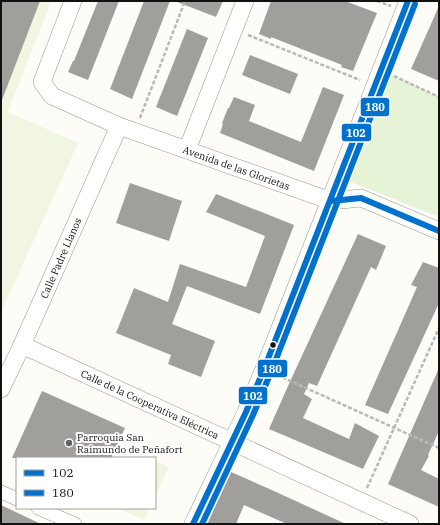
<svg xmlns="http://www.w3.org/2000/svg" width="440" height="525" font-family="'IBM Plex Serif',serif">
	<style>
		.green { fill: #e7f3d7 }
		.pitch { fill: #f0f6e1 }
		.building { fill: #a19f9c }
		.lines { fill: none; stroke-linecap: round; stroke-linejoin: round }
		.pedestrian-casing { stroke: #979795; stroke-width: 14 }
		.minor-casing { stroke: #979795; stroke-width: 18 }
		.path { stroke: #b9b9b8; stroke-width: 2.5; stroke-dasharray: 4 2; stroke-linecap: butt }
		.pedestrian { stroke: #fffffe; stroke-width: 13 }
		.minor { stroke: #fffffe; stroke-width: 17 }
		.bus-1-casing { stroke: #fff; stroke-width: 9 }
		.bus-2-casing { stroke: #fff; stroke-width: 9 }
		.bus-1 { stroke: #0072ce; stroke-width: 6 }
		.bus-2 { stroke: #0072ce; stroke-width: 6 }
		.bus-dot { fill: #111; stroke: #fff; stroke-width: 1.5 }
		.poi-dot { fill: #646362; stroke: #fff; stroke-width: 1.5 }
		.labels { text-anchor: middle; dominant-baseline: central; stroke-width: 4; stroke-linejoin: round; paint-order: stroke }
		.street-label { font-size: 10px; fill: #111; stroke: #fff }
		.poi-label { font-size: 10px; fill: #111; stroke: #fff; text-anchor: start }
		.line-badge { stroke: #fff; stroke-width: 1.5 }
		.badge-label { font-size: 11px; text-anchor: middle; font-weight: bold; fill: #fff }
	</style>
	<rect width="100%" height="100%" fill="#fdfcf7"/>
	<!-- green -->
	<path class="green" d="M389,74L439,97V217L346,180Z"/>
	<!-- pitch -->
	<path class="pitch" d="M1,1H51L8,112L78,143L1,312Z
		M155,460L169,467L155,497Z
		M117,508H150L144,520Z"/>
	<!-- building -->
	<path class="building" d="M1,1H40L2,100H1Z
		M98,1H119L88,80L68,72L73,61H74Z
		M144,1H170L132,99L110,89Z
		M177,1H223L216,17L177,2Z
		M271,1H345L377,13L353,71L341,67L342,65L271,37V39L259,34Z
		M439,6V81L411,69Z
		M187,29L208,38L177,116L156,107Z
		M250,55L298,74L290,94L242,75Z
		M323,87L344,95L314,171L220,133L223,124L222,123L228,108H229L234,97L255,105L249,121L301,142Z
		M130,183L182,201L169,241L116,223Z
		M216,194L294,225L260,314L187,286L172,324L215,341L201,377L168,364L171,355L116,333L134,288L168,302L180,264L246,287L265,236L206,212Z
		M358,234L386,246L376,270L371,267L317,386L309,383L304,394L312,399L303,418L349,439L355,423L379,436L363,469L269,429L288,386Z
		M423,262L439,268V303L388,414L365,405L417,287L411,285Z
		M439,368V431L428,455L429,456L421,470L439,479V507L388,484Z
		M42,391L125,428L111,458H12Z
		M231,472L274,491L346,524H287L244,505L236,524H207Z
		M1,505L41,524H1Z"/>
	<g class="lines">
		<!-- pedestrian casing -->
		<g class="pedestrian-casing">
			<path id="pedestrian" d="M1,492L17,499
				M38,508L75,524"/>
		</g>
		<!-- minor casing -->
		<g class="minor-casing">
			<g id="minor">
				<path id="s1" d="M73,1L42,82L52,96L119,126L331,201L361,198L439,231"/>
				<path d="M187,150L245,1"/>
				<path id="s2" d="M22,345L410,524"/>
				<path id="s3" d="M1,389L22,345L119,126"/>
				<path d="M193,524L246,412L264,369L408,1"/>
			</g>
		</g>
		<!-- path -->
		<path class="path" d="M377,1L391,6
			M248,35L360,80
			M394,76L439,97
			M140,118L185,1
			M277,375L439,448
			M367,488L439,328"/>
		<!-- pedestrian -->
		<use href="#pedestrian" class="pedestrian"/>
		<!-- minor -->
		<use href="#minor" class="minor"/>
		<!-- bus-1 casing -->
		<g class="bus-1-casing">
			<path id="bus-1" d="M331,201L361,198L439,231
				M193,524L246,412L264,369L408,1"/>
		</g>
		<!-- bus-2 casing -->
		<g class="bus-2-casing">
			<path id="bus-2" d="M202,524L253,415L271,372L415,4"/>
		</g>
		<!-- bus-1 -->
		<use href="#bus-1" class="bus-1"/>
		<!-- bus-2 -->
		<use href="#bus-2" class="bus-2"/>
	</g>
	<!-- markers -->
	<circle class="bus-dot" cx="273" cy="345" r="3.5"/>
	<circle class="poi-dot" cx="69" cy="443" r="4"/>
	<g class="labels">
		<!-- street labels -->
		<g class="street-label">
			<text stroke="none"><textPath href="#s1" startOffset="302">Avenida de las Glorietas</textPath></text>
			<text stroke="none"><textPath href="#s3" startOffset="144">Calle Padre Llanos</textPath></text>
			<text stroke="none"><textPath href="#s2" startOffset="141">Calle de la Cooperativa Eléctrica</textPath></text>
		</g>
		<!-- poi labels -->
		<g class="poi-label">
			<text x="77" y="437">Parroquia San<tspan x="77" dy="12">Raimundo de Peñafort</tspan></text>
		</g>
	</g>
	<g class="line-badge">
		<rect x="360" y="97" width="30" height="20" rx="4" fill="#0072ce"/>
		<rect x="341" y="123" width="31" height="19" rx="4" fill="#0072ce"/>
		<rect x="257" y="359" width="31" height="19" rx="4" fill="#0072ce"/>
		<rect x="238" y="386" width="30" height="19" rx="4" fill="#0072ce"/>
	</g>
	<g class="badge-label">
		<text x="375" y="111">180</text>
		<text x="356" y="137">102</text>
		<text x="272" y="373">180</text>
		<text x="253" y="400">102</text>
	</g>
	<!-- border -->
	<rect width="440" height="525" fill="none" stroke="#111111" stroke-width="4"/>
	<!-- legend -->
	<rect x="16" y="457" width="140" height="52" fill="#ffffff" stroke="#a0a0a0"/>
	<rect x="24" y="470" width="20" height="6" fill="#0072ce" stroke="#a0a0a0"/>
	<text x="52" y="477" font-size="12" fill="#111111">102</text>
	<rect x="24" y="490" width="20" height="6" fill="#0072ce" stroke="#a0a0a0"/>
	<text x="52" y="497" font-size="12" fill="#111111">180</text>
</svg>
